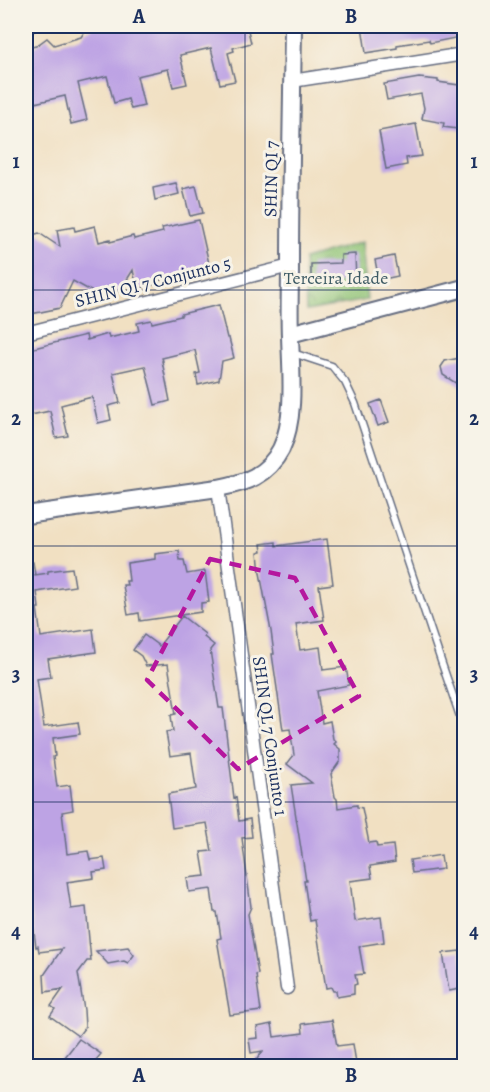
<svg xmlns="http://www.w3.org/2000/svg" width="490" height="1092" font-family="Alegreya,serif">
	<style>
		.park { fill: url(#park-crowns); stroke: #557969; stroke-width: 1.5 }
		.building { fill: #bda3e4 }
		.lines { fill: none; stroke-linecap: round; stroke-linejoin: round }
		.service-casing { stroke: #666d81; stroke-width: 9 }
		.minor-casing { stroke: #666d81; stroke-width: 15 }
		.tertiary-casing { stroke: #666d81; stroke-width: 20 }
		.service { stroke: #fff; stroke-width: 6 }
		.minor { stroke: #fff; stroke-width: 12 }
		.tertiary { stroke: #fff; stroke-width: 16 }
		.marked { fill: none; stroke: #b5179e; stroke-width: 4.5; stroke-dasharray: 12 8; stroke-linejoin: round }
		.grid { fill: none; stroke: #1b2f5e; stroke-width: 1.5; stroke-opacity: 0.55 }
		.labels { text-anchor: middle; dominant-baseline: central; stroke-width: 6; stroke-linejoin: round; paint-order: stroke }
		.street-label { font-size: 18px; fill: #1b2f5e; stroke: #f7f3e8 }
		.park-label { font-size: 18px; fill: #3e5b65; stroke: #f7f3e8 }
		.neatline { fill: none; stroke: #1b2f5e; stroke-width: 2 }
		.grid-label { font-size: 20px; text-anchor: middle; font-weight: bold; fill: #1b2f5e }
	</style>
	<defs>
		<pattern id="park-crowns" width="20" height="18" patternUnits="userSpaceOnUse" patternTransform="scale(1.5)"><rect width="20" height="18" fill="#8fc374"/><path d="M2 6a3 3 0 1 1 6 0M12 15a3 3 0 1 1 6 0" fill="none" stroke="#749f62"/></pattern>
	</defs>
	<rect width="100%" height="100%" fill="#f7f3e8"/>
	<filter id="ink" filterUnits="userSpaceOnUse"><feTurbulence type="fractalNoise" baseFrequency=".0167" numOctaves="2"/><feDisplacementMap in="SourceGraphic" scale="12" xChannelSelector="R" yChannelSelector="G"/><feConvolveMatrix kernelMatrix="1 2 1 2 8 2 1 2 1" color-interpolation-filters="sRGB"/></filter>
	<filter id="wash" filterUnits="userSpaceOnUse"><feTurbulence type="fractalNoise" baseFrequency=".008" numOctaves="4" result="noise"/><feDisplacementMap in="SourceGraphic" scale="24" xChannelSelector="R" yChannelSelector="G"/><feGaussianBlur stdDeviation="1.35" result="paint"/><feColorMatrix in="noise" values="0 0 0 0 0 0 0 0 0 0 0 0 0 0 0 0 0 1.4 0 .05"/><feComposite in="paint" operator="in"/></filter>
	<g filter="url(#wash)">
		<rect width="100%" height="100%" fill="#f1e0c2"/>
		<!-- park -->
		<path class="park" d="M362,242L367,300L306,311L304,259Z"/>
		<g id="blocks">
			<!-- building -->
			<path class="building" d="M100,26H105L106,28L118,26H247L251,43L233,48L234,51L228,53L235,81L220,84L211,48L180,55L187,84L173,87L168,69L137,76L144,106L131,109L128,99L114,103L107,76L78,83L87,120L71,124L65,96L26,105V75L30,74L26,48L36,46L47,38L54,45L81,37L85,31L92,29V27Z
				M362,26H465V36L430,43L429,40L397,45V48L366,53Z
				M419,78L438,80V82L459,85L465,117V130L443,127L444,123L422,119L424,108L421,94L387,100L384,84Z
				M416,124L422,156L406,158L407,165L386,169L379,131Z
				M176,183L179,194L155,200L153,188Z
				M196,186L203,213L190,216L183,189Z
				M199,220L210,268L152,282L153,285L137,289L133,270L120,291L93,297L91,291L73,281L60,308L26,315V237L39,233L60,247L57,230L74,227L75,231L95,226L99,242L110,239V242L133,236L134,239L163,232L162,228Z
				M355,254L356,282L311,283V264L341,263V255Z
				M394,256L398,276L379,280L375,260Z
				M219,305L227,338H229L234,358L222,361L219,380L198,385L196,374L200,373L195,350L162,358L163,361H162L170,401L155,405L145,366L113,373L120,403L108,406L111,420L98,423L92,397L61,405L68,436L56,438L50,411L26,416V350L86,335L87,340L108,334L109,338L139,331L137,323L151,320L152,323L181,316V314Z
				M465,357V389L443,375L441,367L445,361Z
				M381,400L389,422L378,426L370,404Z
				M327,539L333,584L319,586L324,620L296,624L300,650L320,647L323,670L346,667L349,685L317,691L322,723L330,721L333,739L336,742L334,744L340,749V761L331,774L335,797L337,799L338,808L357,805V807L362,808L369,843L376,842L377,847L393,845L395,862L370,866L372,878L350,881L355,921L381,917L384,942L359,946L364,974L355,975L357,984L354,985V994L337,997L336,991H333L331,987L326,988L315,920L310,921L304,881H306L291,785L312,783L287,764L294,755L290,729L283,730L272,654H274L271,631L260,573L258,552L262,551L261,544L276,542V546Z
				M179,551L180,561H184L187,574L205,571L209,602L201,603V612L140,621L139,613L128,615L123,585H127L126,581H129L127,563L155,559V554Z
				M33,562L35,575L48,573V571L72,568L75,586L37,592L39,608H37L41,637L93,629L96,652L48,659L51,677L37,679L44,727L78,722L80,734L53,738L55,756L53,757L57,787L70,785L73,810L62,812L67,854L88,851L90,860L104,858L106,870L93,872L94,878L67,882L71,909L86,907L91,961H87L78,973L84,1010L85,1027L78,1036L50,1016L55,1009L51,1006L63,989L45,992L44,975L62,949L39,952L38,946L36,947L28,889H26V563Z
				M182,616L205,634L204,637L214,645L210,650L219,708H223L234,798L236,797L239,821L250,819L252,837L242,838L251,907L248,914L258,974L256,975L261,1011L230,1015L217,939L221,938L217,912H214L211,889L189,892L187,878L205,876L201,852L212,851L207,823L172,828L168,794L196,789L191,753L170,756L166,732L173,731L171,715L176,714L168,664L146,666L141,656L133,650L144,635L159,646Z
				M441,855L443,869L412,873L410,860Z
				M128,947L134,955L128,963L124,961L108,964L96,951Z
				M460,951L465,979V988L449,991L443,953Z
				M332,1020L337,1046L353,1044L356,1063L350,1064L349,1066H252L263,1051L251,1053L249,1039L258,1038L257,1027L272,1024L274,1037L303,1033L302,1024Z
				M79,1039L101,1054L91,1066H58Z"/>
		</g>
	</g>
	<g filter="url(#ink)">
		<use href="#blocks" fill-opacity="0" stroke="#666d81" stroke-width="1.5"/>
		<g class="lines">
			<!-- service casing -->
			<g class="service-casing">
				<path id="service" d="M293,353L332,366L345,382L355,403L442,664L464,728"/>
			</g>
			<!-- minor casing -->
			<g class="minor-casing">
				<path id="minor" d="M26,27L30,26
					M292,81L464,54
					M26,333L290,266
					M218,488L287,988"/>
			</g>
			<!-- tertiary casing -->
			<g class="tertiary-casing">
				<path id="tertiary" d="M290,334L464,288
					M26,515L218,488C245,483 267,476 281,449C296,418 291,371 290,336C289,313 290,291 290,268C290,187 292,106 293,26"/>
			</g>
			<!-- service -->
			<use href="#service" class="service"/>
			<!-- minor -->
			<use href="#minor" class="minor"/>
			<!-- tertiary -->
			<use href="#tertiary" class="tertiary"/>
		</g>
	</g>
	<!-- marked area -->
	<path class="marked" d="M210,559L295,578L359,696L238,769L147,680Z"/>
	<!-- grid -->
	<path class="grid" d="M245,26V1066M26,290H464M26,546H464M26,802H464"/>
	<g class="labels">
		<!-- street labels -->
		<g class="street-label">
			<text transform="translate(271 179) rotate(-89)">SHIN QI 7</text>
			<text transform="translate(153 282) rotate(-14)">SHIN QI 7 Conjunto 5</text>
			<text transform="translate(270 736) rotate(82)">SHIN QL 7 Conjunto 1</text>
		</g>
		<!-- park labels -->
		<g class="park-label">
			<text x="336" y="278">Terceira Idade</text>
		</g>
	</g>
	<!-- margin -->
	<rect width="490" height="1092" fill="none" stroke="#f7f3e8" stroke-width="66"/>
	<rect x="33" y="33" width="424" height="1026" class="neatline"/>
	<g class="grid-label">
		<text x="139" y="23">A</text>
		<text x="351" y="23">B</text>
		<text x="16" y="168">1</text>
		<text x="474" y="168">1</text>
		<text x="16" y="425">2</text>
		<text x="474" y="425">2</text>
		<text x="16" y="681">3</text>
		<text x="474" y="681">3</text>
		<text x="16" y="938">4</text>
		<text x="474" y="938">4</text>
		<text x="139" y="1082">A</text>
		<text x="351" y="1082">B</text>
	</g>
</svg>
